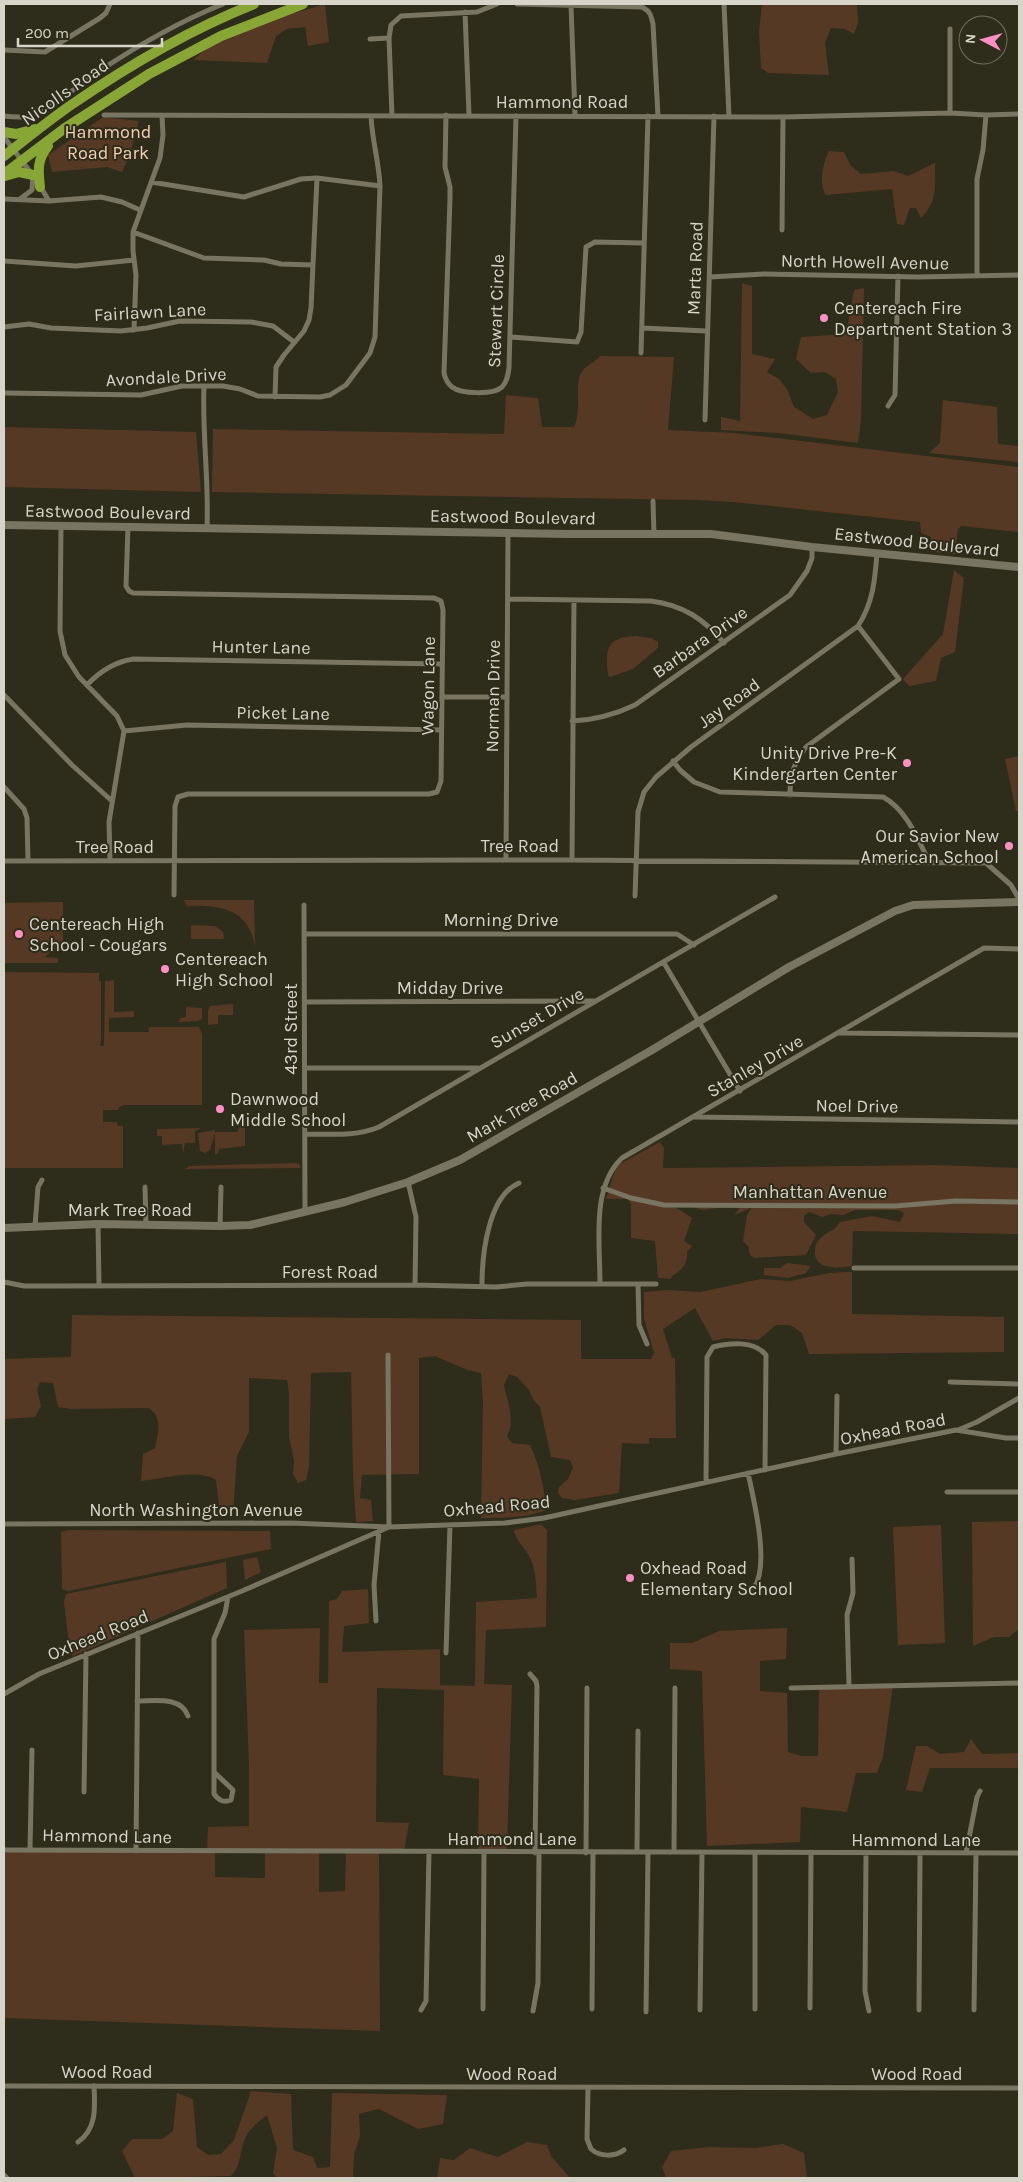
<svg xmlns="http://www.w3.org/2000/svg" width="1023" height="2182" font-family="Karla,sans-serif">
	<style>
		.green { fill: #563924; fill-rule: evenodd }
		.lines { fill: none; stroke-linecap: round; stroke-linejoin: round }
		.street { stroke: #787662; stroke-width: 5 }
		.secondary { stroke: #787662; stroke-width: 8 }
		.highway { stroke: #87a636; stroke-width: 10 }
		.poi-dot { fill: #fc8fc3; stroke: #2e2c1a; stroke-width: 2 }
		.labels { text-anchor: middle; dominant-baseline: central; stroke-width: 4; stroke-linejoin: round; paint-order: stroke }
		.street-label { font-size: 18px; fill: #d7d5ca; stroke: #2e2c1a }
		.park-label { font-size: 18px; fill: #f7d0b4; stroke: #2e2c1a }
		.poi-label { font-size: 18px; fill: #d7d5ca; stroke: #2e2c1a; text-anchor: start }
	</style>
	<rect width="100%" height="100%" fill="#2e2c1a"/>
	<!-- green -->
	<path class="green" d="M325,4L329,42L308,46L305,27L287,29L276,36L267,63L193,60C229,28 280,18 325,4Z
		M762,4H857L858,23L854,34L845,29L831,28L825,43L829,75L768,73L761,68L759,31Z
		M103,117L139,121L130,154L122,172L107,167L52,172L48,155Z
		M829,151L844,152L851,166L861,174L894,171L908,176L935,163C935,187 938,201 921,218L916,208H910L904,225L897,224L892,189L826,195C818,184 823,163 829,151Z
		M742,283L752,286V354L775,359L767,372L779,379L787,389L794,407L813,419L827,415L838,392L836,379L825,372L811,373L796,359L801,337L846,334L854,290L864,288L861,421L858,443L778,433L721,430V417L740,421Z
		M600,356L674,357L668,430L734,433L1019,467V532L961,526L958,529L955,554L932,552L931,537L921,533L920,522L733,502L697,500L212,492L213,429L504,434L506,395L538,398L542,427H574C582,409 575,389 580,375C584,365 594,364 600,356Z
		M943,400L997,407L998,444L1019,446V462L929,453L940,443Z
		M4,427L196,432L201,492L4,487Z
		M954,570L964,578L955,652L941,658L936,681L909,686L903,679L943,634Z
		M636,636L651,638L658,642V648L633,669L610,677L608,675C605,648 607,637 636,636Z
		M1019,756V811H1016L1005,759Z
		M184,900H254L255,947C249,908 219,905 187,906Z
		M63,902V950H52L45,957L58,958V963H4V903Z
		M191,925L215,926L223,932L224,939H191Z
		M4,972L99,973V981H101V1039L100,1046H104L105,981L114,980V1012L134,1011V1017L109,1018V1032H149V1027H199L202,1034V1105H124L119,1107L118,1110H103V1122H117L118,1126H123V1168H4Z
		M233,1004V1015H218V1024L208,1025V1010L210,1006Z
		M186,1007L202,1008V1019L198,1021L179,1022L180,1018L186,1017Z
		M238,1119L245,1125V1146L219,1149L218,1154H215V1133L210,1150L205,1153L200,1151L198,1133L215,1130V1132H237L241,1125Z
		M201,1128L195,1131V1143H185L183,1154L182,1144L162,1145V1136H157V1129Z
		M660,1142L664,1148L663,1168L937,1165L1019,1168V1234L853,1231L852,1266C840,1268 813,1271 815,1250C815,1245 818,1240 822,1237C829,1230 833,1233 840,1222L872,1216L900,1222L904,1213L898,1210H855L843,1215L831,1214L822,1217L809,1212L804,1216V1222L816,1235L806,1255L755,1258C750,1256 748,1253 749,1247L743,1241L747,1215L751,1208L734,1215L739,1209L738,1205L703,1210L686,1205L668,1204L682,1211L692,1218L684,1241L692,1246L687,1252C688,1264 682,1270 672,1276L671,1279L658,1278L655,1241L631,1238V1204L628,1199H606L613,1176L618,1165Z
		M296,1163L299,1164L301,1168L185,1169L189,1166Z
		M787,1263L811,1266L806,1273L788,1278L764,1275V1268H780Z
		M846,1272H852V1314L1004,1317V1352L809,1354L802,1333L790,1325H776L758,1340L726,1338L713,1341L695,1308L663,1329L672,1358H675L676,1438H649V1444L622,1443L619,1493L575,1500L562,1498L558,1493L559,1487L568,1479L573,1467L570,1460L551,1457L540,1407L533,1399L529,1390L517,1377L509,1374L504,1385C507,1402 516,1419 507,1436L512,1443L530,1445C539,1463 545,1490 546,1510C526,1518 502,1518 481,1518L483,1402L481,1373L467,1370L435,1356L419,1358V1474L362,1475L360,1498L371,1500L373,1521L356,1522L353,1475L351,1372L311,1373L309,1467L306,1480L298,1483L293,1474L294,1461L289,1436V1391L287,1380L249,1378V1432L237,1456L233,1514H220L216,1480C199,1468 161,1479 141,1481L143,1454L155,1448C158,1432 163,1419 149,1408L70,1409L58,1407L53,1383L40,1382L37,1390L41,1406L35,1417L4,1419V1359L71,1357L72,1315L581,1320V1359H651L654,1353L644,1319V1292L668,1290L700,1292L761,1279L790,1281L829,1273Z
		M1019,1521V1629L1009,1637H994L973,1646L972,1522Z
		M537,1525H542L547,1530L546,1627L486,1630L484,1684L512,1685L507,1849L478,1850L479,1779L443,1775L444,1690L377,1688L376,1822L409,1823L404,1852H379L380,2031L4,2018V1850L207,1851L208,1827L249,1826V1767L244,1630L320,1628L319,1683H328L329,1601L337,1599L342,1591L368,1589L369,1623L344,1626L342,1652L440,1649V1685L475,1686L476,1602L537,1598C536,1584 536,1570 530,1558C525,1547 516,1542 514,1530ZM215,1851H265V1878L215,1877ZM319,1852H346L345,1891L319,1892Z
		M941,1525L945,1643L898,1645L893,1527Z
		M69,1530L270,1531L271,1549L68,1591L62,1589L61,1532Z
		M257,1557L261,1572L245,1580L243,1560Z
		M226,1562L227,1588L73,1656L70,1653L64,1602L66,1594Z
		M787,1628L786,1659L760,1661V1691L787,1693L788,1752L802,1756H818L819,1687L893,1685L883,1757L877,1773H856L847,1812L801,1807L800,1842L707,1846L702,1671L670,1669V1643H692L719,1631Z
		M971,1739L982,1754L1019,1753V1771L1017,1768H930L922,1792L906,1790L916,1746H927L940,1754L964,1752Z
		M251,2091L291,2094L293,2150L313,2157L317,2168L330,2167L332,2093L447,2095L443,2124L418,2129L379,2109L359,2114L360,2136L354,2155L353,2178H277L273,2173L277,2148L267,2115C259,2122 249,2128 245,2139C239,2152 242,2165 231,2176L135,2178L122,2151L132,2139H162L173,2131L177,2093L193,2099L197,2147L208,2155L221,2154L234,2140Z
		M527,2142L547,2145L551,2156L570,2178H437L440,2158L454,2160L470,2148L498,2157Z
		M783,2144L804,2153L807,2178H666L662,2167L671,2151L709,2147L756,2148Z"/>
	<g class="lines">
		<!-- street -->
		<path class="street" d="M517,4L642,7C650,11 651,15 653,24L658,116
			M724,4L729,116
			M571,5L575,115
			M465,12L469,115
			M370,39L389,38
			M4,50L45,52L100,18L106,13L110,4
			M950,113V29
			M104,115L783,117L950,113L986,115L1019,114
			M446,115L445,167L450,187V199L444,373C445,378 447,383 452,387C461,394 494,395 502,387C507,382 508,375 509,368L516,116
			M4,116C13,117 26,118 34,115C56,106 75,87 95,74C135,47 178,22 223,4
			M392,116L389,38L391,25L401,16L477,12L497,4
			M4,137L31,173
			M151,182L244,197L301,179L317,178L380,186
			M40,186L49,201
			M4,199L49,201L101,197L122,202L140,210
			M20,199L32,190L33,175
			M782,230L783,117
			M133,232L204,258L264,260L281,264L312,265
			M4,261L76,266L134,260
			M977,276V179L983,150L986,115
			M710,277L764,274L918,277L1019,275
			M4,327L29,324L51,328L121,331L147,328L180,321L251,322L273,326L294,342
			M643,328L706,331
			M134,330L136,275L133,251V232L160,158L163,135L162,116
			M511,337L577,342L581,332L586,247L595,242L644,243
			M641,353L648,116
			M204,386C202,433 209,480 207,528
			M4,393L141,395L182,386H223L240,389L258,396L320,397L330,395L346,385L370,353L375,337L380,186C379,162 372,140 371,116
			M275,397L276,367L284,355L304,331L309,320L311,308L317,178
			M888,406L895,395L898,276
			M705,420L714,116
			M653,501L654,535
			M61,526L60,631L65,655L79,677L117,716L124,731L109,822L110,860
			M128,527L126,586L129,591L133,593L434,598L441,601L443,610L441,781L437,792L429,794H188L178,797L175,806L174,895
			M508,599L651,601C683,605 704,619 724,643
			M87,685C100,671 115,662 133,659L442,664
			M4,695L72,765L112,801
			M442,697H506
			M572,721C595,720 614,715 635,705L790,595L807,571L812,558V547
			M124,731L187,725L441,730
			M673,761L680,770L694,782L720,792L883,797C906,809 918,839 929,862
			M4,787L24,809L27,818L28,861
			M790,795C790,775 794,762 806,747L899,679L858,626
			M506,860L508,533
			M572,860L574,600
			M4,861L572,860L986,863L1011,885L1019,899
			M635,896L638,812L644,792L656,777L691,747L858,626C873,603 875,580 877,553
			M304,905L305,1213
			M304,934H677L694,945
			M664,963L740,1091
			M305,1002L594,1001
			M840,1033L1019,1035
			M305,1068H478
			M695,1117L1019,1122
			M305,1134C331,1134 355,1137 379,1127L775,897
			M408,1182L416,1217L415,1285
			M145,1187L146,1224
			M603,1188L631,1198L664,1205L895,1206L956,1201L1019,1202
			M98,1224L99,1285
			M35,1226L38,1187L42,1180
			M220,1226L221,1187
			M854,1268H1019
			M4,1282L24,1286H52L415,1285L496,1287L527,1284H656
			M600,1283C600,1243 591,1187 622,1158L984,948L1019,949
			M638,1284L639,1325L647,1344
			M482,1285C482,1255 488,1196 519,1183
			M950,1382L1019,1384
			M958,1430L977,1422L1019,1398
			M836,1454L837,1396
			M748,1473C754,1501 770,1565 754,1588
			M706,1482L707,1357L713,1347C729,1343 754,1340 766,1355L765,1470
			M947,1492H1019
			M4,1524L291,1523L389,1527L388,1355
			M376,1621L374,1585L379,1531
			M446,1653L450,1525
			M530,1674L536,1681L537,1686L535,1853
			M849,1686L847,1615L853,1593L852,1559
			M791,1688L1019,1683
			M4,1694L39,1674L242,1591L389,1527L505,1523L544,1518L836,1454L956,1430L1006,1438H1019
			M137,1701C154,1701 181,1696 188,1716
			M215,1773L233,1790L231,1800C224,1803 219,1801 214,1794V1639L225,1613L228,1597
			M84,1792L86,1654
			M30,1849L32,1750
			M4,1850L1019,1853
			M136,1851L138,1633
			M637,1852L638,1731
			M674,1852L675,1688
			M586,1853L587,1688
			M966,1853L977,1797L980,1791
			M866,1854L865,1991L869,2011
			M810,2008L811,1854
			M483,2009L484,1852
			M592,2009L593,1853
			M755,2009V1853
			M421,2010L426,2001L429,1852
			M700,2010L702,1853
			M919,2010L920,1854
			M974,2010L976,1853
			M533,2011L538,1983L539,1853
			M646,2012L648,1852
			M4,2086L1019,2088
			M588,2088L587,2139L591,2149C600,2157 615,2157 624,2150
			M78,2142C97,2129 95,2107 94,2086"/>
		<!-- secondary -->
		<path class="secondary" d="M4,525L568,534H711L812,547L1019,567
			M4,1228L98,1224L220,1226L250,1225L345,1202L408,1182L460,1160L652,1050L789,967L895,911L913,905L1019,902
			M4,2177L5,2178"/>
		<!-- highway -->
		<path class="highway" d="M4,132L16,134L35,129
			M4,156C26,139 48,121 71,105C129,65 189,30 254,4
			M4,174L65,128L149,74L221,36L303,4
			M5,176L19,172L33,175
			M40,187C38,170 37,160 48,146"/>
	</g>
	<!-- markers -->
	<g class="poi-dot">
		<circle cx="824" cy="318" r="5"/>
		<circle cx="907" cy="763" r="5"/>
		<circle cx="1009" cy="846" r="5"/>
		<circle cx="19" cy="934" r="5"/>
		<circle cx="165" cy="969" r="5"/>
		<circle cx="220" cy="1109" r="5"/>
		<circle cx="630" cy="1578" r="5"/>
	</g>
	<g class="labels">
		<!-- street labels -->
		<g class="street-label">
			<text transform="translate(65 92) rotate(-35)">Nicolls Road</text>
			<text x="562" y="102">Hammond Road</text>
			<text transform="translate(865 262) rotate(1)">North Howell Avenue</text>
			<text transform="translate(695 268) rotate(-88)">Marta Road</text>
			<text transform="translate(496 311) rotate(-88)">Stewart Circle</text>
			<text transform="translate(150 312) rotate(-3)">Fairlawn Lane</text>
			<text transform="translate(166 377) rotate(-3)">Avondale Drive</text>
			<text transform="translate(108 512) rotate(1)">Eastwood Boulevard</text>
			<text transform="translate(513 517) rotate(1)">Eastwood Boulevard</text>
			<text transform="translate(917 542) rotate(6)">Eastwood Boulevard</text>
			<text transform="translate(700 642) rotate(-35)">Barbara Drive</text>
			<text transform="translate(261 647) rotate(1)">Hunter Lane</text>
			<text transform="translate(428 686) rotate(-89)">Wagon Lane</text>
			<text transform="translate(493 696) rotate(-89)">Norman Drive</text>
			<text transform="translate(729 703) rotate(-36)">Jay Road</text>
			<text transform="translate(283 713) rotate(1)">Picket Lane</text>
			<text x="520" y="846">Tree Road</text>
			<text x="115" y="847">Tree Road</text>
			<text x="501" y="920">Morning Drive</text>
			<text x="450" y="988">Midday Drive</text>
			<text transform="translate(537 1018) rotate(-30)">Sunset Drive</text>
			<text transform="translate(291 1029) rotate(-90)">43rd Street</text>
			<text transform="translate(755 1066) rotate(-30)">Stanley Drive</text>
			<text transform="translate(857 1106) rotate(1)">Noel Drive</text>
			<text transform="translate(522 1107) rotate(-30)">Mark Tree Road</text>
			<text x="810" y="1192">Manhattan Avenue</text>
			<text x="130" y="1210">Mark Tree Road</text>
			<text x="330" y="1272">Forest Road</text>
			<text transform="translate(893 1429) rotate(-11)">Oxhead Road</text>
			<text transform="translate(497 1506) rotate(-5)">Oxhead Road</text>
			<text x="196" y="1510">North Washington Avenue</text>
			<text transform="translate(98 1635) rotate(-22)">Oxhead Road</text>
			<text transform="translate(107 1836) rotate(1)">Hammond Lane</text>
			<text x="512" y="1839">Hammond Lane</text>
			<text x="916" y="1840">Hammond Lane</text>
			<text x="107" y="2072">Wood Road</text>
			<text x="512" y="2074">Wood Road</text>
			<text x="917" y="2074">Wood Road</text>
		</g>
		<!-- park labels -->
		<g class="park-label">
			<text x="108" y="132">Hammond<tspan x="108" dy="21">Road Park</tspan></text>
		</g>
		<!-- poi labels -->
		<g class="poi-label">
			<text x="834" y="308">Centereach Fire<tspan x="834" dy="21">Department Station 3</tspan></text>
			<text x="897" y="753" text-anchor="end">Unity Drive Pre-K<tspan x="897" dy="21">Kindergarten Center</tspan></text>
			<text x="999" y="836" text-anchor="end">Our Savior New<tspan x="999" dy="21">American School</tspan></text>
			<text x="29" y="924">Centereach High<tspan x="29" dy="21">School - Cougars</tspan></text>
			<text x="175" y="959">Centereach<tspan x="175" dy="21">High School</tspan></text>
			<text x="230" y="1099">Dawnwood<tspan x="230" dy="21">Middle School</tspan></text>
			<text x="640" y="1568">Oxhead Road<tspan x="640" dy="21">Elementary School</tspan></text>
		</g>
	</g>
	<!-- border -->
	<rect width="1023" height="2182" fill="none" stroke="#d7d5ca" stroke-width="10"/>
	<!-- north arrow -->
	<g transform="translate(983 40) rotate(276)"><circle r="24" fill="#2e2c1a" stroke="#727060"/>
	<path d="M0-4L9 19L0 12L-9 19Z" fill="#fc8fc3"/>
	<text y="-8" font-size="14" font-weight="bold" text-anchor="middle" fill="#d7d5ca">N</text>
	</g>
	<!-- scale -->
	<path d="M18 38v8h144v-8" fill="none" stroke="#d7d5ca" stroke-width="2.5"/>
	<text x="25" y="38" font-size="15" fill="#d7d5ca" stroke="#2e2c1a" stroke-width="4" paint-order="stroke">200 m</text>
</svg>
